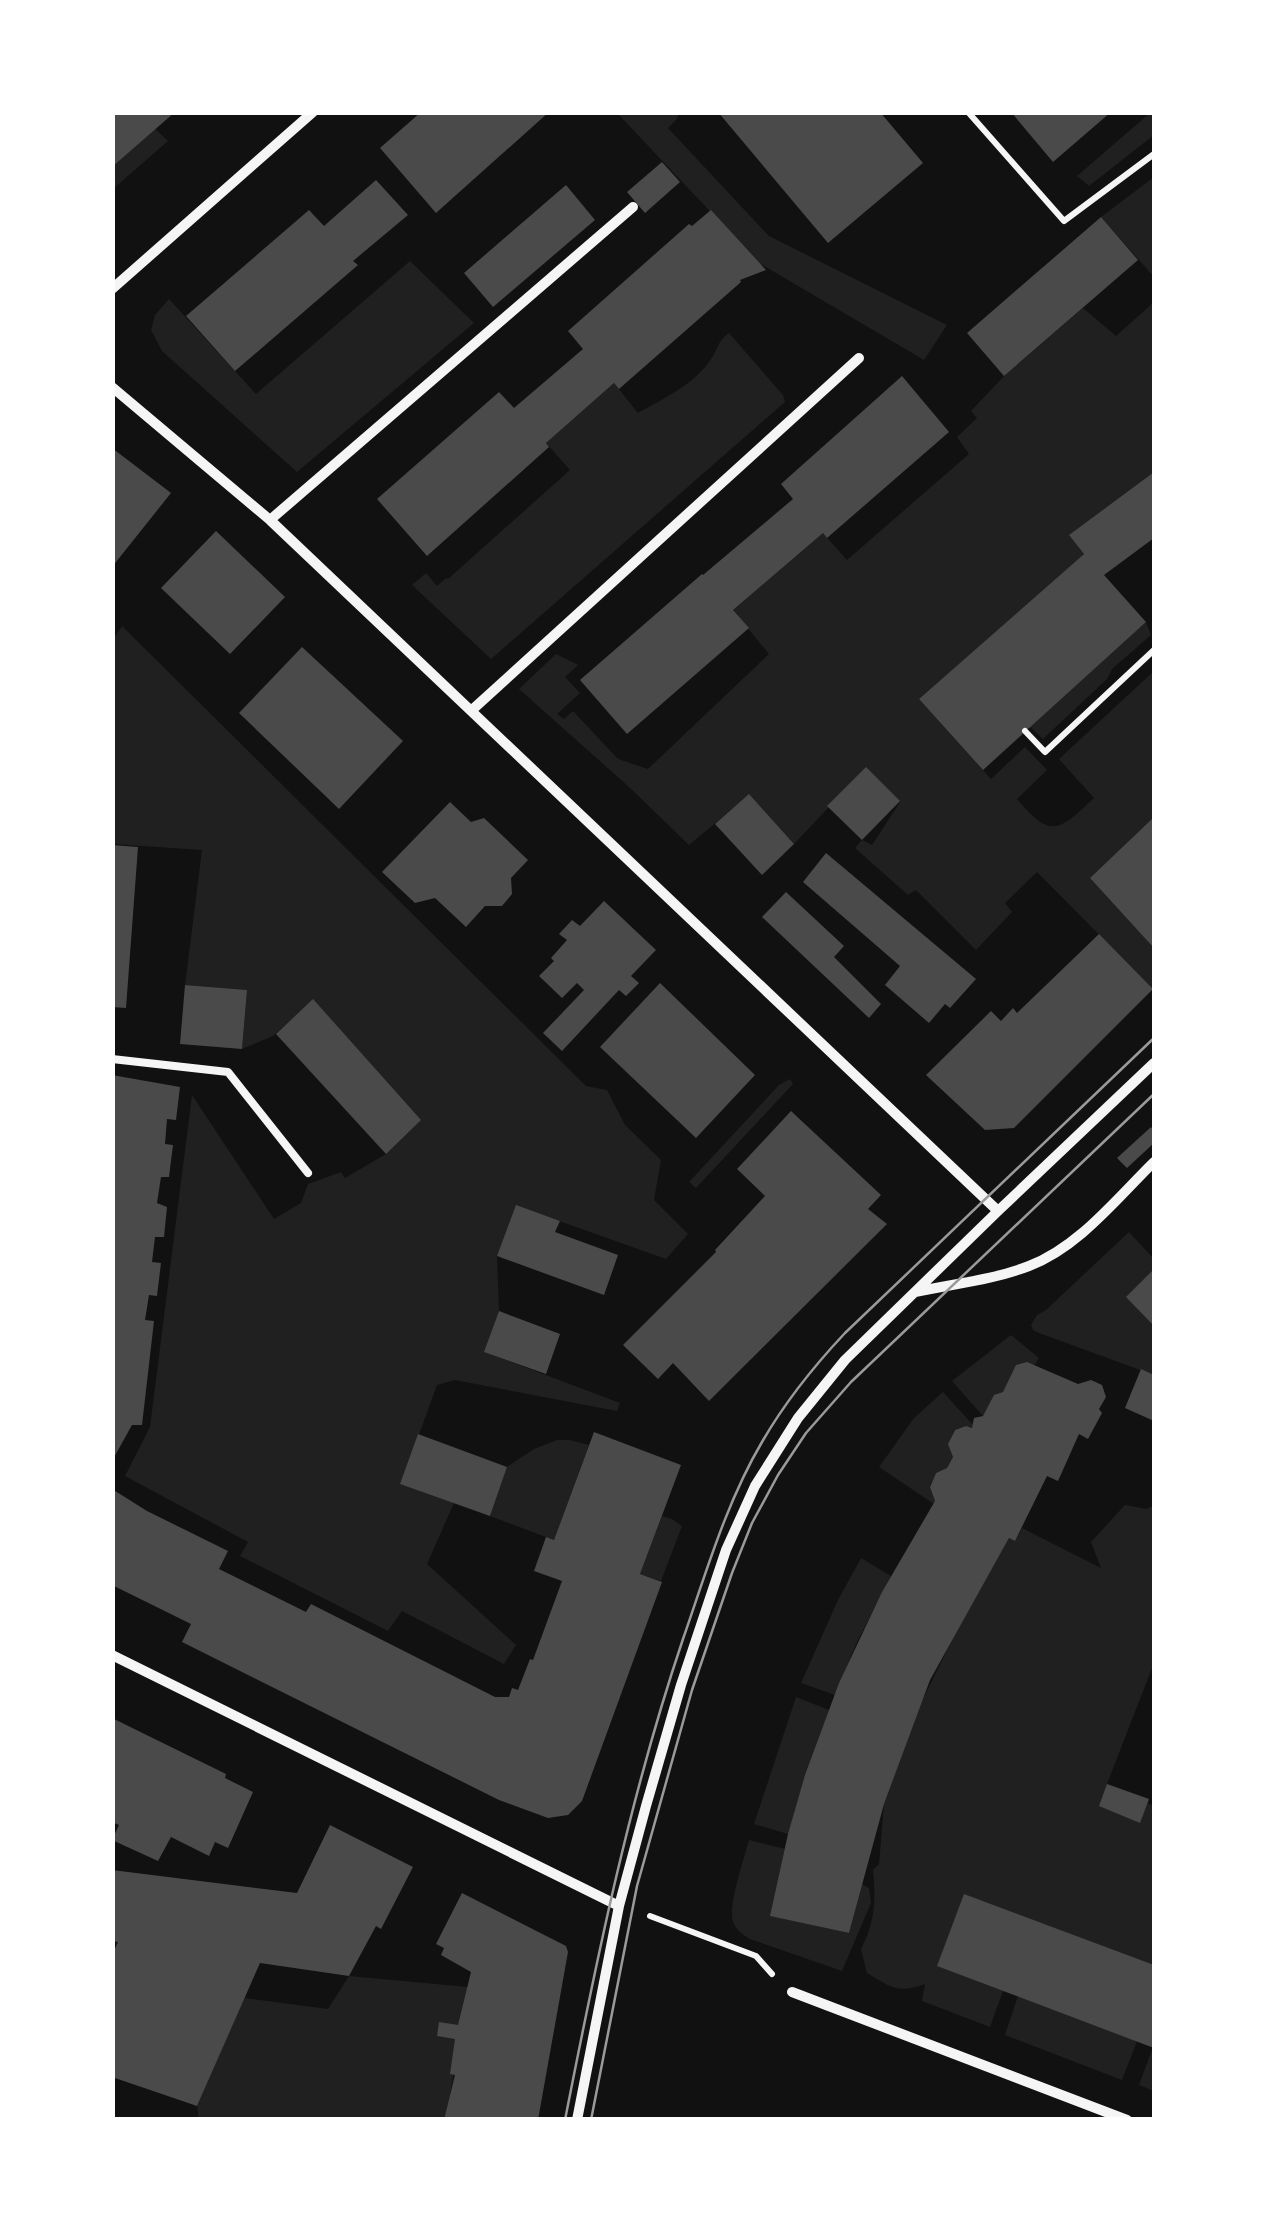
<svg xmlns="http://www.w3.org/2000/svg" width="1267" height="2232" font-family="Roboto,sans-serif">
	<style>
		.green { fill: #202020 }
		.building { fill: #4a4a4a }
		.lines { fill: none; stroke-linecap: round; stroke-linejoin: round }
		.path { stroke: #f5f5f5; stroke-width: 6 }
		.service { stroke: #f5f5f5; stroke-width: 8 }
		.minor { stroke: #f5f5f5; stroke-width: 10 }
		.tram { stroke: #9a9a9a; stroke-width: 2.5 }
	</style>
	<rect width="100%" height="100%" fill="#111"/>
	<!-- green -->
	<path class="green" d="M113,113L146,120L168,141L113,189Z
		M617,113H688H679L676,120L668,128L769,236L947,325L924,360L759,263Z
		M1150,113H1154V135L1089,186L1077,176Z
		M1154,177V277L1101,217Z
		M410,261L474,323L297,472L162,351L151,330L155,315L169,299L256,394Z
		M1154,302V472L1069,535L1084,554L919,699L991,779L1025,747L1047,770L1017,799C1051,839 1058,832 1094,798L1059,759L1154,671V817L1090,878L1154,945L1153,989L1037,872L1005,903L1012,912L976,950L916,890L908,895L855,848L862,840L872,845L900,802L866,768L794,844L749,795L689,845L629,787L519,689L556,654L578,665L565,677L580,693L557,714L564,719L573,711L618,759L648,769L769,654L733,610L823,533L847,560L969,454L957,437L977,418L971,411L1004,376L1083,308L1116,336Z
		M729,333L783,395L785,402L491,659L412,585L426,573L437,586L446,578L448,579L570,470L546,443L614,383L638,413C663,399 695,384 711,359C719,348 716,343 729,333Z
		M1146,622L1151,635L1112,669L1107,679L1043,739L1030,727Z
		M122,626L586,1086L607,1090L625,1125L661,1160L654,1200L688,1234L666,1259L517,1206L497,1256L499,1311L485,1352L620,1403L617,1411L455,1380L437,1385L401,1484L454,1503L427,1564L516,1645L504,1664L402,1611L388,1631L240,1556L248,1542L125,1476L150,1427L192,1095L274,1219L301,1203L308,1184L341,1172L345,1178L386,1154L389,1143L313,1000L273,1036L242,1049L247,990L185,985L202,850L113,844L112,641Z
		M790,1079L793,1084L696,1188L689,1182L779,1085Z
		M1129,1232L1154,1259V1269L1127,1297L1154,1326V1375L1039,1333L1033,1330L1031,1325L1037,1315L1046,1310Z
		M1011,1335L1039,1358L1034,1366L1003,1392L983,1416L952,1381Z
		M943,1392L973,1425L972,1428L966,1426L954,1430L949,1444L953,1457L947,1468L936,1473L930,1486L935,1501L934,1504L879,1467L914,1418Z
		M557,1440H570L589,1445L554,1540L490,1516L507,1467L534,1449Z
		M1125,1505L1147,1509L1154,1505V1663L1107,1784L1154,1806V2091L1139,2085L1153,2047L1137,2041L1122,2080L1005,2035L1018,1996L1003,1991L990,2027L922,2001L925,1984C897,1994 891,1987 867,1973L861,1949C875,1923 876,1900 873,1870L879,1864L884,1804L920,1705L959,1626L1009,1538L1015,1541L1022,1528L1101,1568L1091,1542Z
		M662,1516L672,1519L682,1526L661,1581L640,1574Z
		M861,1558L891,1576L856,1644L835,1695L801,1683L838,1600Z
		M796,1697L829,1710L788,1834L754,1824Z
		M749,1840L785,1849L771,1916L849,1933L862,1884L869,1888L871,1903L842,1971L750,1939C743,1935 736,1930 733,1922C728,1904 744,1859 749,1840Z
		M349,1976L468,1987L446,2119H199L197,2106L244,1998L328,2009Z"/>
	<!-- building -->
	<path class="building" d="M112,112H175L112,167Z
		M421,112H549L436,213L380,148Z
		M718,112H880L923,163L828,243Z
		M1011,112H1111L1053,162Z
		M662,162L680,182L645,213L627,192Z
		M376,180L408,215L353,261L358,265L235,371L186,316L309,210L324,226Z
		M566,185L595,220L493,307L464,273Z
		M711,210L766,270L740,280L741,282L619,389L614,383L546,443L549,447L427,556L377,499L499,392L514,408L583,349L568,331L689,224L692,226Z
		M1101,217L1138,260L1004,376L967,333Z
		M902,376L949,432L827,538L823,533L733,610L749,628L627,734L580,680L702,574L703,575L793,499L781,484Z
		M112,448L171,493L112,567Z
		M1154,472V538L1104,575L1146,622L983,770L919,699L1084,554L1069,535Z
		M216,531L285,597L230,654L161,588Z
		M302,647L403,741L339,809L239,713Z
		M866,767L900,801L862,840L827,806Z
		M749,794L794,844L762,875L715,824Z
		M450,802L471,822L484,818L528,860L511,878L512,894L502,906H485L466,927L435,898L415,903L382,872Z
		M1154,817V948L1090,878Z
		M112,845L138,847L126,1008L112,1007Z
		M826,853L976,979L950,1008L945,1004L929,1023L885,985L900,966L803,882Z
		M786,892L844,946L834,957L881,1004L869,1018L762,917Z
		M604,901L656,950L631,976L639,983L626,996L619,990L562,1051L543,1033L584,990L577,983L562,998L539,976L554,961L551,958L567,940L559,934L572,920L580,926Z
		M1099,934L1153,989L1014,1128L985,1130L926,1075L991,1011L1001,1021L1013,1008L1017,1013Z
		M660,983L755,1075L696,1138L600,1047Z
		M185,985L247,990L242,1049L180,1044Z
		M313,999L421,1120L386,1154L276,1034Z
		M112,1075L180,1087L176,1120L167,1119L165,1144L173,1145L169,1177H161L157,1203L167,1207L164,1237H155L152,1262L161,1263L157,1296L149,1295L145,1320L154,1321L142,1425H132L112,1461Z
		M791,1111L881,1195L868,1209L887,1224L709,1401L673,1363L658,1379L623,1345L716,1252L715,1250L765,1196L737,1169Z
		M1151,1127L1154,1131V1143L1127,1168L1117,1158Z
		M516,1205L560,1221L555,1232L618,1255L604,1295L497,1256Z
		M1154,1269V1326L1126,1297Z
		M499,1311L560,1334L546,1374L484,1352Z
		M1027,1362L1078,1384L1091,1380L1102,1385L1106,1397L1099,1409L1102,1413L1088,1439L1079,1434L1058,1481L1047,1476L1015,1541L1009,1538L930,1680L884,1804L849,1933L770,1916L788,1834L805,1775L839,1683L882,1592L935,1501L930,1487L936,1473L947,1468L953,1457L948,1444L955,1430L966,1426L972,1428L974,1418L983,1416L994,1395L1003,1392L1016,1365Z
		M1141,1369L1154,1375V1421L1125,1408Z
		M594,1432L681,1465L640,1574L662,1582L582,1801L568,1815L548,1818L499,1800L182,1642L191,1624L112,1585V1489L147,1511L228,1551L219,1569L306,1612L311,1604L495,1697H509L512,1688L518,1690L530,1659L533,1660L562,1581L534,1571L546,1537L554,1540Z
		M418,1434L507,1467L490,1516L400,1484Z
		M112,1718L226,1774L225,1778L253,1792L228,1848L215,1842L209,1856L171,1837L158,1861L112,1840L119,1825L112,1822Z
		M1107,1784L1149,1799L1140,1823L1099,1806Z
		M330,1825L413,1867L381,1929L376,1926L349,1976L260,1963L197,2106L112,2077V1955L118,1942L112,1941V1870L297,1893Z
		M462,1893L566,1946L568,1952L538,2120H444L455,2075L450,2074L455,2039L437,2036L439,2022L458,2025L471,1972L441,1955L444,1948L436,1944Z
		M964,1894L1154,1965V2048L937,1966Z"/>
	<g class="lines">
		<!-- path -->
		<path class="path" d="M968,112L1064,221L1154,154
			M1025,731L1045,752L1154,650
			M650,1916L756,1956L772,1974"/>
		<!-- service -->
		<path class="service" d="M112,1059L228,1072L308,1173"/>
		<!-- minor -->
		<path class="minor" d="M112,289L313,112
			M112,387L270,520L998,1211
			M270,520L633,207
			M472,710L859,358
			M915,1292C952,1284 993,1280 1029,1266C1079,1247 1117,1198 1154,1162
			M112,1655L619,1906
			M792,1992L1127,2120
			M577,2120L619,1906L646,1806L681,1685L726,1550L755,1486L798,1418L845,1360L998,1211L1154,1063"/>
		<!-- tram -->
		<path class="tram" d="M565,2120C597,1957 630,1796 683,1639C706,1573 726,1503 762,1442C785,1402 814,1366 845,1333L1154,1038
			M591,2120L637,1886L692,1690L732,1573L752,1523L778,1475L806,1433L851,1382L1154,1094"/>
	</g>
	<!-- border -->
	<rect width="1267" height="2232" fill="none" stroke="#ffffff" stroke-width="230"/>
</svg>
